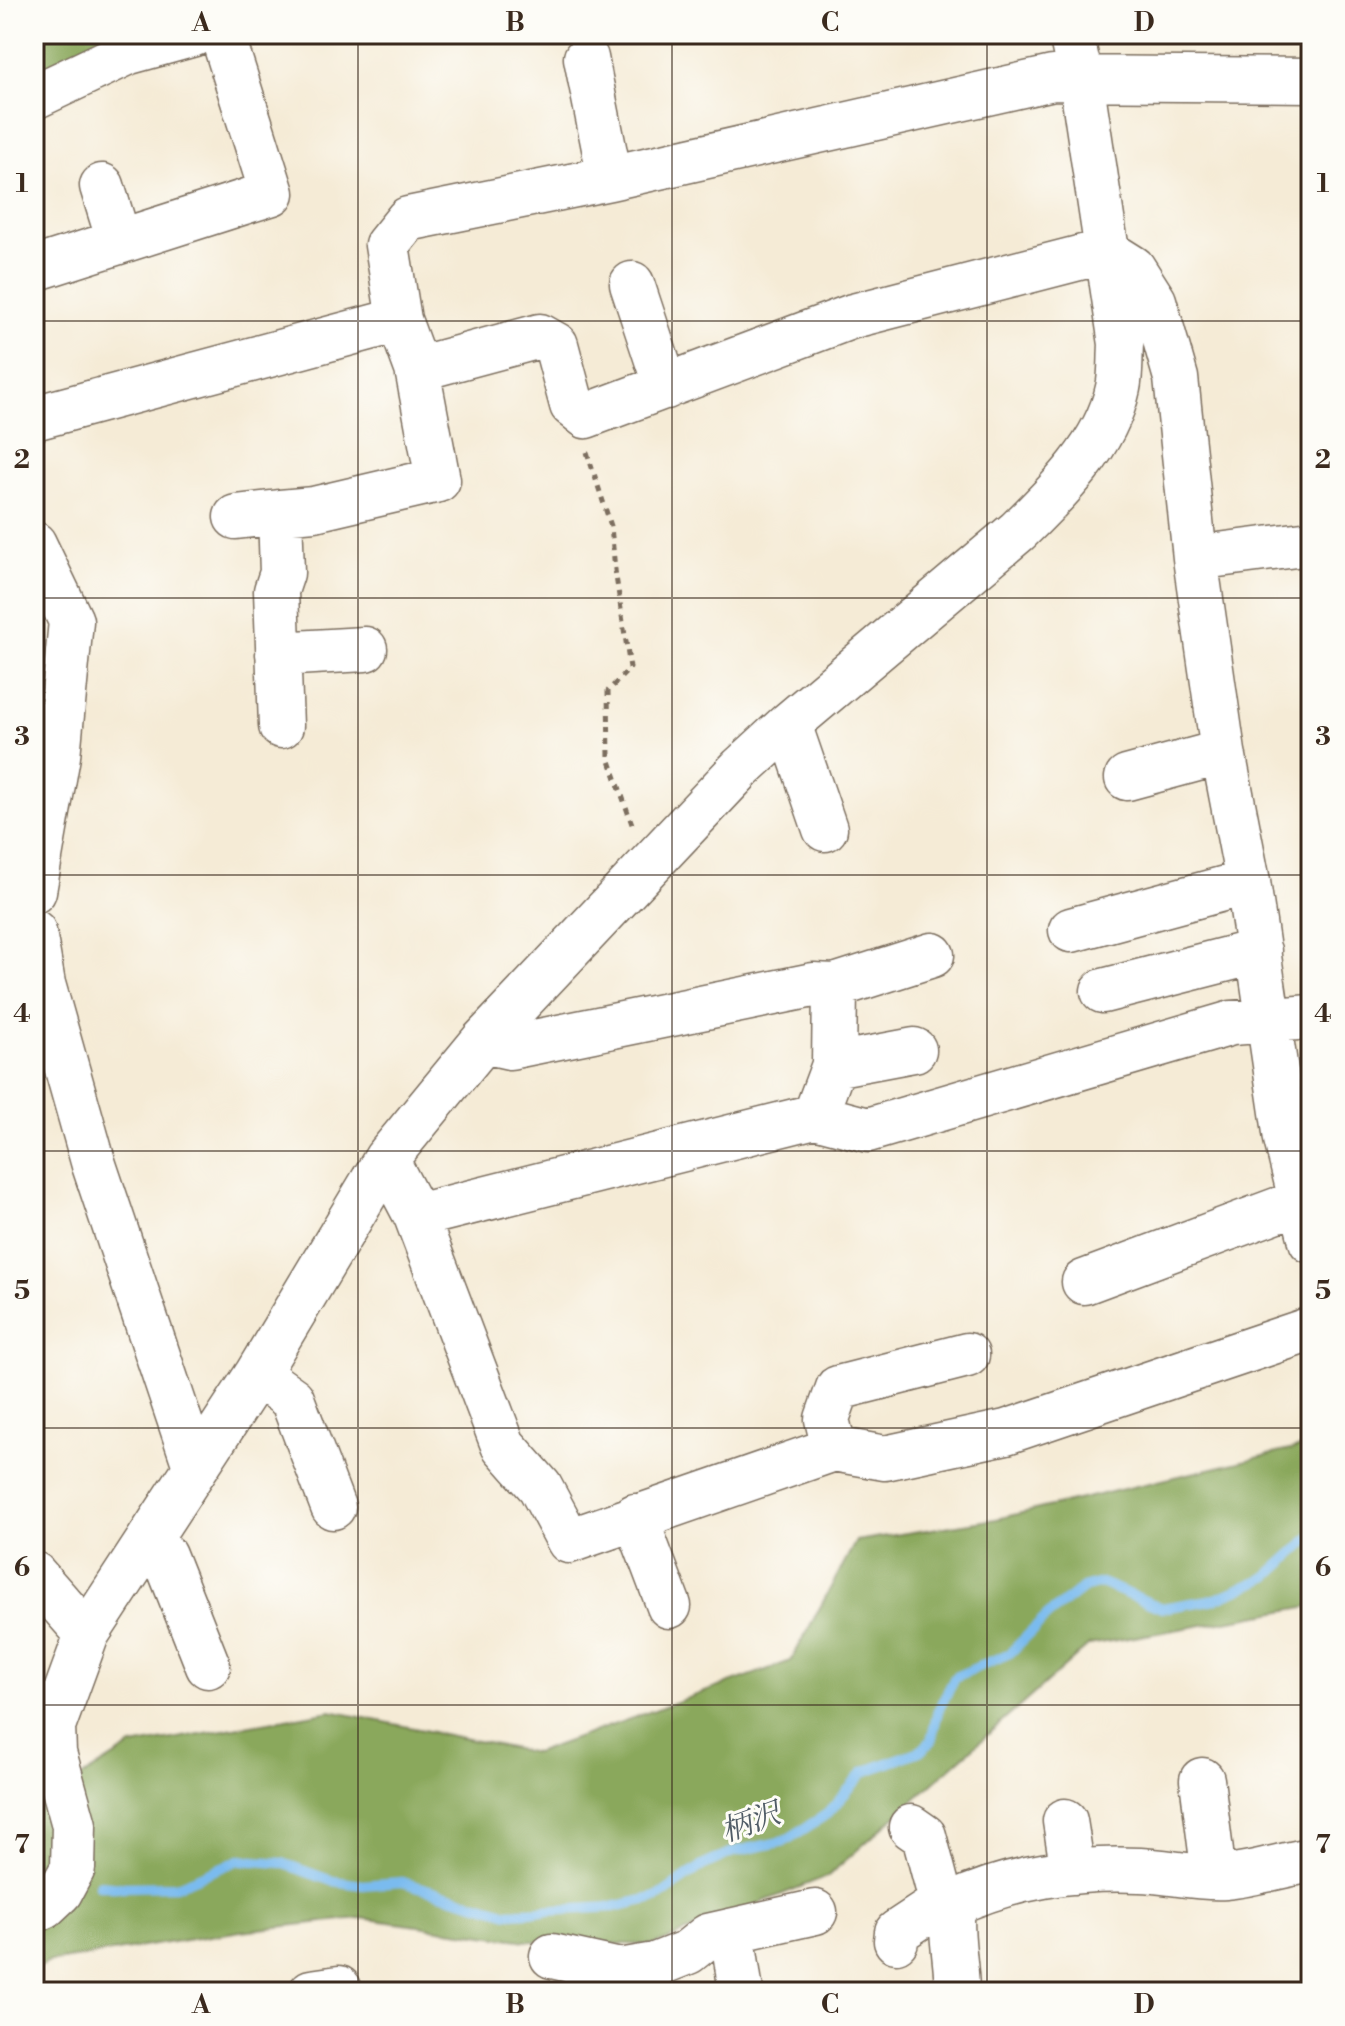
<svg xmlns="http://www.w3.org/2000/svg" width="1345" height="2026" font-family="'Libre Bodoni','Noto Serif JP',serif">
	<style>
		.forest { fill: #8aa85c; stroke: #62693d; stroke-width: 2 }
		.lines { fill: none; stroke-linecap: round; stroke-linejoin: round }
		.stream { stroke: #7abbef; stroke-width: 10 }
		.minor-casing { stroke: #7c6e5e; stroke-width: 47 }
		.path { stroke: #7c6e5e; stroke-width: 5; stroke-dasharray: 6 6; stroke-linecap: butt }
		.minor { stroke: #fff; stroke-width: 44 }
		.grid { fill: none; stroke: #3b2a1e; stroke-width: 2; stroke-opacity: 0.55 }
		.labels { text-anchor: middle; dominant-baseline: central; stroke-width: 6; stroke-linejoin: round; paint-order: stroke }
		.water-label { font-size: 30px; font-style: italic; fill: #515d67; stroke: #fdfcf7 }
		.neatline { fill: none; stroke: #3b2a1e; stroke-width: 3 }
		.grid-label { font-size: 26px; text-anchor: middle; font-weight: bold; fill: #3b2a1e }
	</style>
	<rect width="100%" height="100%" fill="#fdfcf7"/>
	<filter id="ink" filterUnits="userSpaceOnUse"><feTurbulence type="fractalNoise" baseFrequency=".0125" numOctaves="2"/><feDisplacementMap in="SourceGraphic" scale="16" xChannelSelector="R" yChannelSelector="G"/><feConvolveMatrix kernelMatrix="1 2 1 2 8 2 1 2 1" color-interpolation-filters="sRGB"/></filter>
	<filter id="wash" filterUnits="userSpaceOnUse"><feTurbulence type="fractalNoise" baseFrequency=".006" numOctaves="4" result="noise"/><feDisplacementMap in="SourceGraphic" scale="32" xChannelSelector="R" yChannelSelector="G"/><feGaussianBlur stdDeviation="1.8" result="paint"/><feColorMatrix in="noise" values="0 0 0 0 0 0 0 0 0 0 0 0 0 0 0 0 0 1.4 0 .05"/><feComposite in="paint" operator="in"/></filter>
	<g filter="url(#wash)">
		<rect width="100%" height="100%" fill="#f5ebd6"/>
		<!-- forest -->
		<path class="forest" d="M34,34H127L34,77Z
			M1311,1445V1606L1089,1645L828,1876L654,1945L527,1941L360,1918L241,1931L49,1962L34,1970V1807L132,1746L331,1711L535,1753L791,1661L856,1541L996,1519Z"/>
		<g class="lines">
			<!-- stream -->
			<path class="stream" d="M34,1875L38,1876
				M99,1885L122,1887L177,1886L239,1860L282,1863L332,1881L363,1885L402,1882L509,1913L613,1907L658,1897L702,1866L733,1852L785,1841L827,1814L864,1772L922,1750L931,1741L938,1711L955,1677L1010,1653L1048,1615L1083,1588L1101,1583L1162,1608L1216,1599L1267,1577L1311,1537"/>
		</g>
	</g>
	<g filter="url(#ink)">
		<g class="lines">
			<!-- minor casing -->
			<g class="minor-casing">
				<path id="minor" d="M586,58L610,178
					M34,97L129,52L194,34
					M102,186L119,241
					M34,269L272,193L222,34
					M632,284L666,387
					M417,369L540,336L556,345L572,405L586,416L853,316L1106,251L1133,268L1154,301L1176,378L1195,558L1223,752L1248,882L1286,1139L1311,1241
					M34,418L399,320
					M236,517L280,512
					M34,544L71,621L58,756L34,891
					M1195,558L1311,543
					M278,654L365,649
					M789,724L825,829
					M281,726L276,591L282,573L280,512L314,509L438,480L417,369L399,320L387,245L408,219L610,178L1053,78L1311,80
					M1127,778L1223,752
					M1071,930L1248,882
					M34,932L43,984L94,1165L195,1466
					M1103,991L1259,951
					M483,1041L510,1047L813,985L835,986L932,955
					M834,1065L914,1050
					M815,1116L834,1065L835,986
					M386,1159L416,1216L503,1445L540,1487L569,1541L834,1449L885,1458L1006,1432L1311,1329
					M416,1216L815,1116L868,1130L1232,1023L1311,1017
					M1084,1282L1301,1201
					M257,1374L292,1399L333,1507
					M834,1449L827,1419L838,1388L967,1355
					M635,1516L669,1606
					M146,1545L164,1555L208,1666
					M34,1574L87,1634
					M1202,1780L1211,1852V1876
					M1065,1821L1073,1872
					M911,1827L924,1836L939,1893L953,1904
					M34,1911L45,1906L60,1892L73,1868L74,1825L54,1753L53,1727L87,1634L257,1374L386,1159L483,1041L741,768L789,724L1018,531C1058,492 1106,445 1118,388C1121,375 1120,359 1121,344L1081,79L1071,34
					M732,1931L741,1992
					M896,1941L897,1932L947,1899
					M552,1956L620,1971L655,1965L688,1952L708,1936L815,1912
					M311,1992L339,1988
					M957,1992C957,1963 949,1933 953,1904C1010,1877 1077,1867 1140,1870C1168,1871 1197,1879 1226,1877C1254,1874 1283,1865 1311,1860"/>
			</g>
			<!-- path -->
			<path class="path" d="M587,452L611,526L615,570L630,668L608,691L609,758L633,827"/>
			<!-- minor -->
			<use href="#minor" class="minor"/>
		</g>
	</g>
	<!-- grid -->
	<path class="grid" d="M358,34V1992M672,34V1992M987,34V1992M34,321H1311M34,598H1311M34,875H1311M34,1151H1311M34,1428H1311M34,1705H1311"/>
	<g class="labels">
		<!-- water labels -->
		<g class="water-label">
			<text transform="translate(751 1823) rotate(-20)">柄沢</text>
		</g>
	</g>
	<!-- margin -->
	<rect width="1345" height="2026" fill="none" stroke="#fdfcf7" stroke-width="88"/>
	<rect x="44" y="44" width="1257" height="1938" class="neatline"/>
	<g class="grid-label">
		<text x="201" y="31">A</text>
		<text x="515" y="31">B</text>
		<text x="830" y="31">C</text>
		<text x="1144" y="31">D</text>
		<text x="22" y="192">1</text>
		<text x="1323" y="192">1</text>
		<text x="22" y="468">2</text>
		<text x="1323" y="468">2</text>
		<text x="22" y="745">3</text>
		<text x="1323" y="745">3</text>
		<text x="22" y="1022">4</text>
		<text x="1323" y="1022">4</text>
		<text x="22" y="1299">5</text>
		<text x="1323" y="1299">5</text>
		<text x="22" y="1576">6</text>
		<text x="1323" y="1576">6</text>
		<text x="22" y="1853">7</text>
		<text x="1323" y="1853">7</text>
		<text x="201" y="2013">A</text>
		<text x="515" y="2013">B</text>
		<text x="830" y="2013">C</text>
		<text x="1144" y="2013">D</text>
	</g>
</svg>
